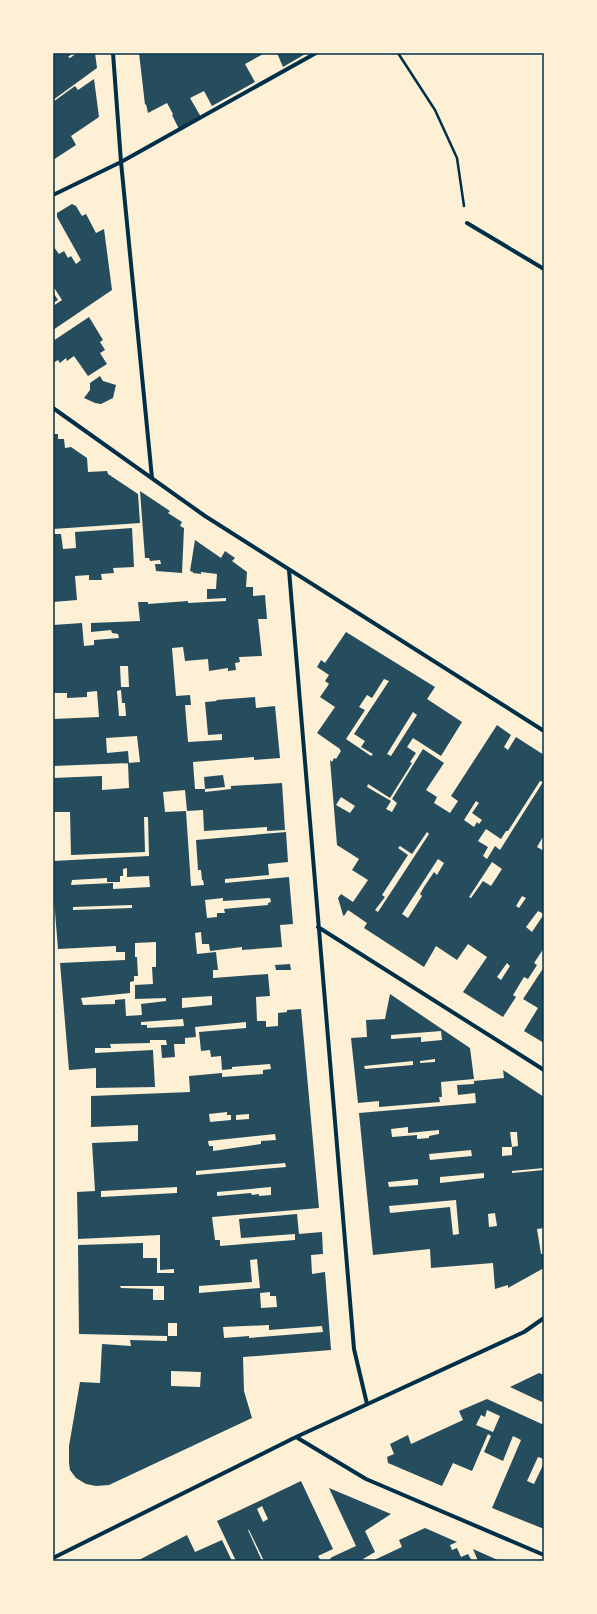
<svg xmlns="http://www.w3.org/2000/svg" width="597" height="1614" font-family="Lato,sans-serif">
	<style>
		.building { fill: #264d5e; fill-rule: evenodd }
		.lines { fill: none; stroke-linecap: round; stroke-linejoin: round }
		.path { stroke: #003049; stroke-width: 2.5 }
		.minor { stroke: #003049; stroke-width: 4 }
		.neatline { fill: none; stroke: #003049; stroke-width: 1.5 }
	</style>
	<rect width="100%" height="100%" fill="#fdf0d5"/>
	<!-- building -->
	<path class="building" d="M53,53H73L68,57L70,58L77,53H95L97,68L53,100Z
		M139,53H265L245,64L255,82L212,106L204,91L190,98L201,117L179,129L172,115L173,114L167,103L148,113L146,104L145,105Z
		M277,53H307L283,67Z
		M94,79L99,117L71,136L76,145L53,160V102L75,86L78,90Z
		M72,204L76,206L82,216L86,214L96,233L104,229L112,290L53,330V306L62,300L53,286V246L59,254L64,251L68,258L71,256L76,264L81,260L57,217V213Z
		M53,292L58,300L53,303Z
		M89,317L103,340L100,342L105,350L100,353L107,364L88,376L74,356L67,361L66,358L60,363L58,360L53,363V341Z
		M100,376L103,381L116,385L113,398L101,404L95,403L84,398L90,390V383Z
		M53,434H58V439H64L65,448L71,447L87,458L88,472L107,471L108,474L138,494L140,523L53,529Z
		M140,491L170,511L168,513L182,522L180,526L184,528L182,573L156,571L155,564H161L160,560L150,561L149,558H145Z
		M132,528L134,567L113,568L114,573L101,574L102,580H89V575L75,576L77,600L53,602V534H61L63,549L76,548L75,532Z
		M195,540L221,558L225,551L235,558L232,561L247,572L246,587H253V596L265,595L267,619H258L262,656L239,657L240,662L235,663L236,670L228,671V668L209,671L208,659L185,661L183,647L172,648L176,696L190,695L191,705H185L188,742L222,740V734L208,735L205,702L217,701L216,700L255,697L256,708L275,706L280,758L254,760V757L193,762L195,789H205V792L231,789V786L282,783L285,830L267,831V827L204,831L203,810L187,811L185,790L163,792L165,812L186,811L191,886L204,885L203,880H202L201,870H198L196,840L286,832L288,862L268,864L269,875L225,879V883L289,877L293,924L280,925L282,947L242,950V947L210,951L209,944H202L201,932L195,933L197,954L216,952L218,970H213V978L268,974L270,996L256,997L257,1021H266V1027L278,1026V1013L287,1012V1010L301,1009L319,1208L212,1217L215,1240H220V1246L295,1240V1234L241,1238L239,1219L297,1214L299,1234L322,1232L323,1254L311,1255L312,1274L325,1272L331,1350L243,1357L244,1391L252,1418L109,1485L96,1486L86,1484L76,1478L70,1470L69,1463V1446L80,1382L100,1383L102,1344L131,1346L130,1340L167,1341V1336L79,1334L78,1245L143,1243V1258H157V1273H174V1269L160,1270V1235L78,1239L77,1192L95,1191L92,1143L138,1141V1125L91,1127V1096L190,1092L189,1076L222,1073V1077L263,1074V1070L271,1069L270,1064L232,1067V1069L222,1070L221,1056L211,1057L210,1050L201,1051L199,1032L246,1028V1022L195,1027L196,1037L185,1038V1044H174L175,1057L162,1058L161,1045H167L166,1040H150V1043L110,1044L111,1048H95V1053L153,1050L155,1087L96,1088V1068L69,1070L60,963L125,960V952H116V946L58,949L53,887V861L149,856L148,817H144L145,852L71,855L70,812H53V778L102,776V790L129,788L128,763L140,762L137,736L106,738L107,753L128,751L129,763L53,766V719L99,717L97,691L87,692V697L67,698V693H53V625L82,623L84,646L94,645V640L119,638L118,634L112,633L111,630L91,632V623L140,621L138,602H148V604L188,601V603L226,601V598L207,599V589H216L217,574L201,572V574L193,573V572L190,571ZM120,666H128L129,687H121ZM121,690L122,703H125L126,716H119L117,691ZM127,868V877L149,876L150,887L113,889V883L71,885L72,880L107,878V882H120V876H123V869ZM223,898V901L270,898L271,902L268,903V905L224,909L225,913H217V917L207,918L205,900ZM132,905V908L73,910V907ZM156,942V967H152L153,984L135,985V999L166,998V1001L141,1004L142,1015L126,1016L125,999L115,1000V1004L83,1005L81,998L130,993V982L134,981V976H138L137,957H135V943ZM212,996V1005L182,1008V998ZM183,1019L184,1026L147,1028V1025H141V1022ZM227,1112V1115H231V1120L210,1122L209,1114ZM249,1114V1119L236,1120V1115ZM275,1134L276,1140L261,1141V1144L213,1151V1146H209L208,1141ZM285,1163L286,1167L196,1175V1171ZM177,1187V1193L101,1197V1191ZM271,1187V1195L259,1196V1194L252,1195L251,1193L217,1196V1192ZM257,1259L260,1288L199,1293V1286L252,1282L250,1260ZM120,1286H164V1300H153V1289L121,1288ZM270,1292V1296H276L277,1307L261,1308L260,1293ZM168,1323H177V1336H168ZM269,1325V1330L322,1326L323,1332L249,1338V1336L224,1338L223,1327ZM171,1371L201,1372L200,1387L171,1386Z
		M346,632L435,687L427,699L462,722L441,756L413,738L407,747L416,753L410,762L412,763L390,798L368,784L367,787L391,801L386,809L392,812L397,803L392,799L423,749L444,763L426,790L437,797L434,803L450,813L458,801L451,796L497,725L511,735L504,747L508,750L516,737L544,755V835L537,847L544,851V948L534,963L537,965L528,979L524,977L513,995L516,997L503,1017L463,992L487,957L468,944L457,960L436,946L424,967L364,928L367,923L348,910L344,916L343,915L338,898L341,894L353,902L368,880L352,870L359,859L337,845L330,760L332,762L334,758L336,759L341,751L340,750V749L317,733L335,707L320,697L329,684L325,681L329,675L317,667L321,660L325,663ZM384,679L389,681L354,734L365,741L361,747L373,754L371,756L346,739L365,710L359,707L367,695L372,698ZM413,712L417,715L391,756L387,754ZM540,781L543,782L500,850L495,846L487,859L483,856L488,847L478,841L486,829L501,839L506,831H508ZM341,797L355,806L350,813L336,805ZM476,801L479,803L472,813L482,820L479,824L477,822L474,827L464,820ZM427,832L429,834L378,912L375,910L385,897L382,895L408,855L398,848L400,846L412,854ZM438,859L444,863L437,875L434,872L424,887L420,894L422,896L408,918L402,914ZM492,862L502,869L491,886L483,881L471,898L469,897ZM522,896L526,898L519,908L516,906ZM538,911L544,914L532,932L526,927ZM507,963L510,966L501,980L497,977Z
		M223,775L225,787L205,789L204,777Z
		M290,964L291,970H276L275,965Z
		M544,967V1043L524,1031L538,1008L523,999Z
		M390,994L470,1048L474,1079L441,1082L442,1097H439L440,1102L379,1107V1101L358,1103L351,1038L367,1037L366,1020L385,1019ZM441,1031L442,1040L421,1042V1037L391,1039V1035ZM435,1059V1062L420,1063V1061ZM413,1061V1065L365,1069L364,1066Z
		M503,1070L544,1097V1168L512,1171V1173L544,1170V1228L537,1229L541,1254H544V1268L508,1288V1285L495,1289L493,1263L431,1268L430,1249L373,1255L359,1113L476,1103L475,1093L458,1095L457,1085L474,1084V1081L504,1078ZM408,1127V1133L439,1130V1134L429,1136V1138L417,1139V1135L392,1137L391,1129ZM510,1132H517L518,1146L512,1147ZM502,1147H512V1155H514L502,1156ZM471,1150L472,1156L430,1160L429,1154ZM484,1173V1178L440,1183V1177ZM418,1179V1185L389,1187L388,1182ZM456,1200L459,1234L453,1235L450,1207L390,1213L389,1206ZM495,1213L497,1226L489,1227L488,1214Z
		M539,1373L544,1375V1397L542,1402L510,1387Z
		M487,1399L544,1425V1459L538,1457L527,1481L534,1484L544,1463V1529L492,1508L521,1440L513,1436L503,1461L484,1452L491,1436L488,1434L472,1471L453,1463L442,1486L388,1463L387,1457L394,1454L390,1444L408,1435L411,1444L463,1420L459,1411ZM487,1410L500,1416L493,1432L476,1425L481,1415L485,1417Z
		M301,1481L333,1549L318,1556L321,1561H264L249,1530H248L262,1561H236L217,1521ZM262,1506L268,1519L263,1522L257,1509Z
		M329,1488L391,1514L365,1531L375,1552L363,1559L364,1561L329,1560L332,1557L356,1546Z
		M425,1528L457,1542L450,1545L452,1550L457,1548L461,1557L468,1554L472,1561H372L402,1547L399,1540Z
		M187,1535L195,1552L222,1540L232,1561H137Z
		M473,1549L500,1561H478Z"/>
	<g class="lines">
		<!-- path -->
		<path class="path" d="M398,53L435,110L457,158L464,206"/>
		<!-- minor -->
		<path class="minor" d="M113,53L121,162L152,478
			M53,195L121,162L316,53
			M467,223L544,269
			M53,408L205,516L544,731
			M289,570L354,1349L367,1404
			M318,927L544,1070
			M296,1437L366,1479L544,1555
			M53,1558L296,1437L524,1332L544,1318"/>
	</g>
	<!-- border -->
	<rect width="597" height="1614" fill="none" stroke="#fdf0d5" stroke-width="108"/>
	<rect x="54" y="54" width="489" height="1506" class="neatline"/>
</svg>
